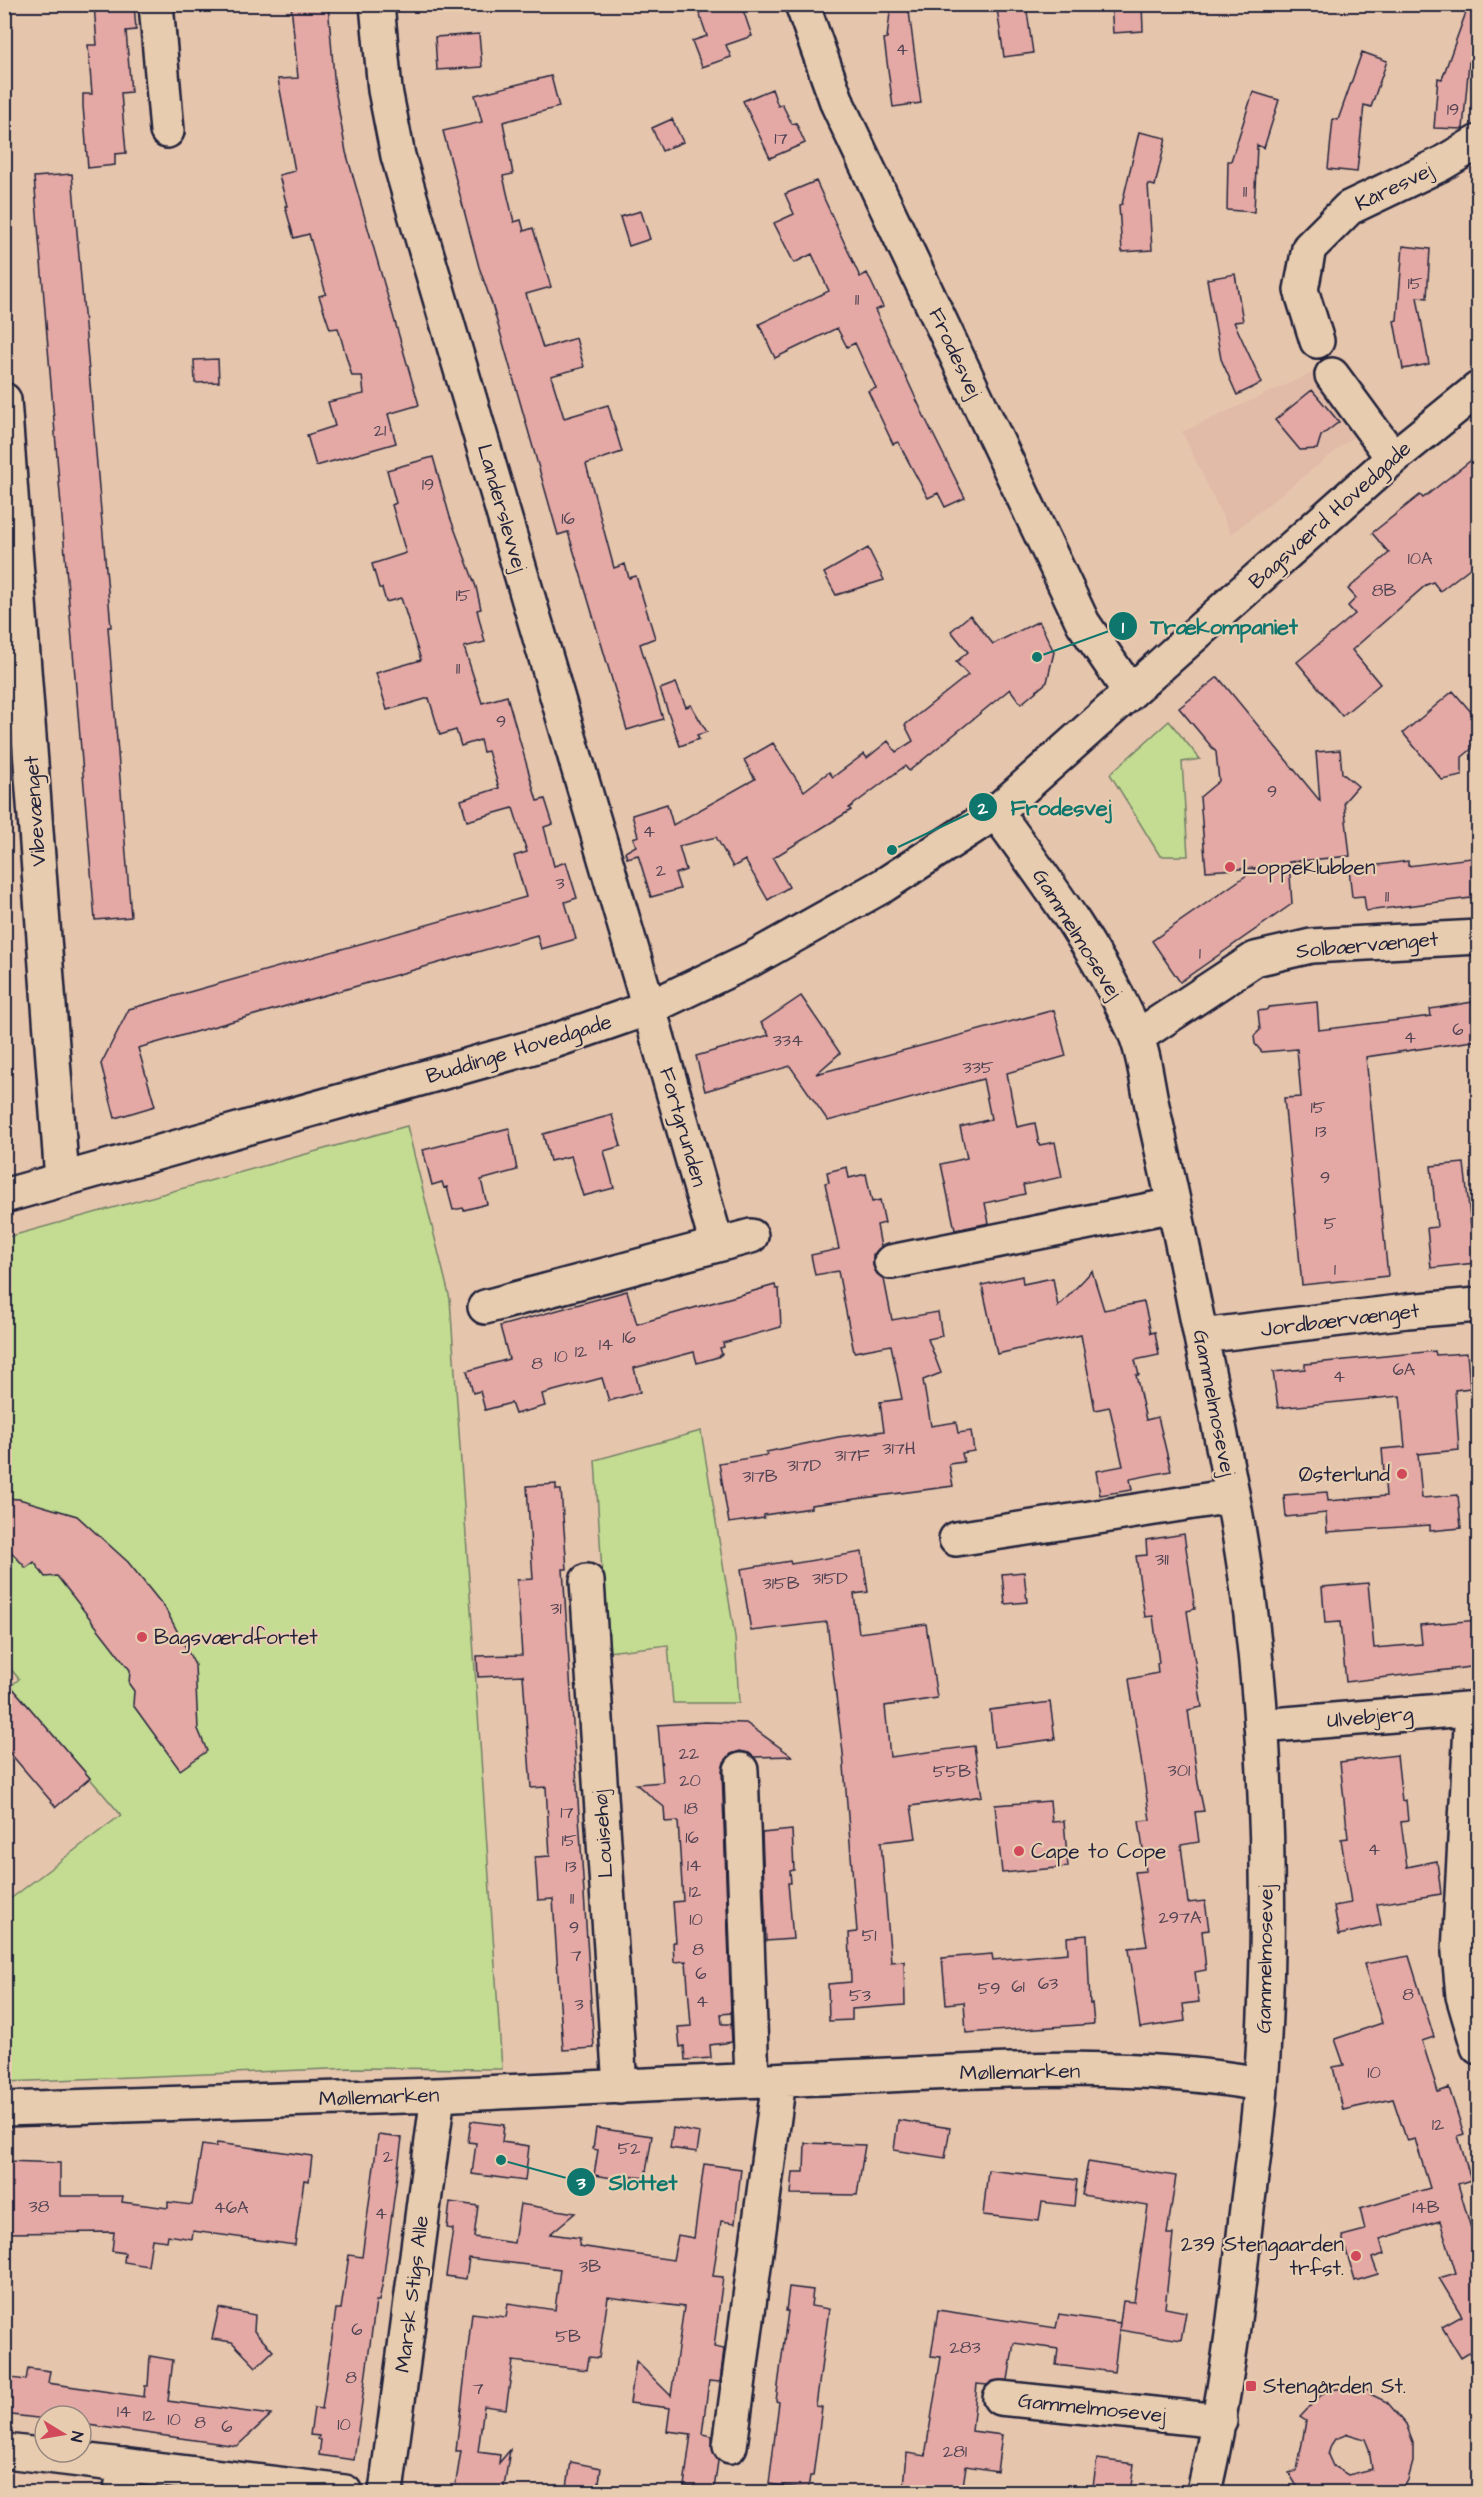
<svg xmlns="http://www.w3.org/2000/svg" width="1483" height="2497" font-family="'Architects Daughter',sans-serif">
	<style>
		.built { fill: #e1baa8 }
		.green { fill: #c4dc92; stroke: #737f66; stroke-width: 1.5 }
		.building { fill: #e4a9a4; stroke: #22223b; stroke-width: 1.5; fill-rule: evenodd }
		.lines { fill: none; stroke-linecap: round; stroke-linejoin: round }
		.minor-casing { stroke: #22223b; stroke-width: 38 }
		.minor { stroke: #e7ccaf; stroke-width: 33 }
		.poi-dot { fill: #d1495b; stroke: #e7ccaf; stroke-width: 2 }
		.labels { text-anchor: middle; dominant-baseline: central; stroke-width: 4.5; stroke-linejoin: round; paint-order: stroke }
		.number-label { font-size: 18px; fill: #524455 }
		.street-label { font-size: 21px; fill: #22223b; stroke: #e7ccaf }
		.poi-label { font-size: 21px; fill: #22223b; stroke: #e7ccaf; text-anchor: start }
		.leader { fill: none; stroke: #0f766e; stroke-width: 2 }
		.callout-dot { fill: #0f766e; stroke: #e7ccaf; stroke-width: 2 }
		.mark-label { font-size: 18px; text-anchor: middle; font-weight: bold; fill: #fff }
		.callout-label { font-size: 22px; text-anchor: middle; font-weight: bold; fill: #0f766e; stroke: #e7ccaf; stroke-width: 4.5; stroke-linejoin: round; paint-order: stroke }
	</style>
	<rect width="100%" height="100%" fill="#e6c5ad"/>
	<filter id="ink" filterUnits="userSpaceOnUse"><feTurbulence type="fractalNoise" baseFrequency=".0167" numOctaves="2"/><feDisplacementMap in="SourceGraphic" scale="12" xChannelSelector="R" yChannelSelector="G"/><feConvolveMatrix kernelMatrix="1 2 1 2 8 2 1 2 1" color-interpolation-filters="sRGB"/></filter>
	<g filter="url(#ink)">
		<!-- built -->
		<path class="built" d="M1319,370L1357,434L1231,534L1182,432Z"/>
		<!-- green -->
		<path class="green" d="M1169,721L1200,759L1182,762L1188,856H1160L1110,774Z
			M407,1126L450,1299L502,2069L354,2068L5,2082V1903L121,1815L11,1686L19,1679L5,1662L4,1238Z
			M701,1431L735,1637L739,1703H673L668,1645L607,1652L595,1460Z"/>
		<!-- building -->
		<path class="building" d="M94,4H134L136,30L126,31L131,92L121,93L126,153L115,154V165L88,168L83,106V94H92L88,45H97Z
			M291,4H328L335,89L346,152L419,405L388,414L396,443L316,466L307,435L335,426L328,402L364,394L362,376H352L338,328L330,329L319,296L326,294L309,234L294,238L285,206H287L279,175L295,171L278,79L298,78Z
			M696,4H741L752,36L726,45L731,57L702,67L692,41L707,36Z
			M891,4H908L921,103L893,107L884,39L887,38Z
			M1111,4H1142L1143,31L1113,33Z
			M1469,4H1479V66L1469,62L1463,129L1434,128L1438,78L1442,79Z
			M1026,5L1033,53L1004,57L997,9Z
			M479,34L482,67L437,70L435,37Z
			M1362,52L1387,61L1371,107L1364,105L1357,172L1328,169L1333,119L1338,120Z
			M551,76L559,107L503,122L513,174L503,176L514,222L521,220L524,231L533,228L551,287L526,294L543,348L576,338L584,367L551,376L564,418L608,405L622,452L586,464L614,568L625,564L629,578L636,576L655,638L640,644L663,719L627,730L568,532L558,535L492,304L479,267L443,131L482,122L475,95Z
			M772,89L778,106L782,104L792,124L796,123L805,143L770,158L743,101Z
			M1253,92L1279,100L1264,148L1257,145L1254,212L1227,210L1228,161H1231Z
			M672,119L683,142L662,151L652,128Z
			M1139,132L1166,138L1155,186L1148,184L1152,250L1122,252L1119,205L1122,204Z
			M72,174L111,627H108L131,917L95,920L34,177Z
			M816,181L860,277L867,273L883,307L875,310L924,416L965,498L945,507L938,493L928,498L898,442L893,444L868,391L876,388L855,343L847,347L837,328L775,358L759,324L829,291L812,254L794,263L774,223L794,214L785,194Z
			M641,211L650,239L629,246L620,217Z
			M1403,246L1430,249L1427,298L1417,297L1429,364L1403,369L1394,321L1397,320Z
			M1235,274L1243,321L1234,322L1262,383L1237,395L1221,359L1207,279Z
			M218,359L219,382L195,383L194,360Z
			M1312,390L1339,422L1321,436L1317,449L1300,450L1275,420Z
			M1479,454V561L1440,591L1433,582L1426,585L1352,650L1380,684L1342,716L1297,662L1355,614L1348,606L1356,598L1348,589L1389,553L1372,533L1420,495L1423,498Z
			M433,457L450,517L476,587L481,609L477,610L485,642L464,647L482,703L507,696L537,801L545,799L553,824L544,827L554,866L566,862L577,898L565,902L576,939L541,949L537,935L138,1048L155,1106L115,1118L101,1064L129,1009L526,897L514,856L527,852L513,808L467,821L461,800L499,788L488,751L483,752L480,740L461,746L456,730L440,735L429,698L387,710L376,673L421,660L401,598L386,602L382,588H379L372,564L406,553L392,505L396,503L387,470Z
			M868,548L884,580L836,595L824,573Z
			M970,615L993,644L1039,621L1054,652L1047,682L1021,704L1010,689L909,771L905,766L849,808L851,810L773,858L789,887L768,900L745,860L733,867L716,837L679,846L686,870L675,874L680,889L651,897L638,855L627,858L625,852L636,846L633,838L638,836L632,815L667,804L673,825L755,779L744,760L773,743L804,791L829,772L833,777L864,754L867,758L888,741L896,752L913,741L905,725L968,675L956,662L968,652L951,631Z
			M1218,677L1320,801L1316,752L1340,750L1342,773L1358,786L1344,802L1350,856L1289,862L1292,904L1180,982L1152,941L1257,868L1206,871L1200,797L1219,781L1216,752L1179,708Z
			M676,683L686,707L691,705L707,732L697,735L699,739L680,746L660,689Z
			M1453,691L1479,721V743L1462,757V776L1442,780L1403,733Z
			M1479,857V897L1366,911L1364,896L1352,897L1349,869L1408,861V866Z
			M801,996L840,1053L816,1074L1054,1010L1066,1056L1007,1073L1017,1127L1035,1123L1039,1145L1055,1142L1062,1177L1023,1185L1025,1194L985,1203L989,1223L955,1230L941,1164L967,1158L960,1127L991,1119L983,1079L828,1121L790,1066L705,1091L696,1056L769,1035L761,1023Z
			M1479,1001V1040L1366,1057L1388,1276L1302,1285L1284,1098L1301,1097L1297,1049L1262,1052L1255,1044L1254,1036L1260,1030L1258,1011L1266,1010L1269,1007L1317,1002L1319,1030L1431,1016L1430,1009Z
			M612,1115L621,1146L604,1151L614,1188L583,1196L571,1156L550,1161L543,1134Z
			M509,1128L517,1170L481,1180L487,1204L464,1210L463,1208L453,1210L447,1187L444,1188L442,1182L432,1185L423,1150Z
			M1464,1163L1475,1263L1431,1268L1427,1228L1437,1227L1431,1166Z
			M847,1167L849,1178L866,1174L872,1202L880,1200L885,1223L877,1225L881,1247L873,1255V1265L877,1274L884,1279L892,1320L938,1312L942,1336L928,1339L941,1373L923,1380L931,1426L956,1422L958,1433L971,1431L974,1451L962,1453L964,1462L949,1464L953,1486L811,1505V1508L764,1515V1518L729,1523L719,1463L767,1455L766,1452L776,1450L838,1437L884,1431L880,1402L902,1399L891,1345L854,1352L838,1271L815,1275L811,1255L839,1249L825,1183L829,1182L827,1172Z
			M1092,1271L1104,1310L1144,1302L1151,1333L1155,1332L1159,1355L1135,1360L1139,1375H1136L1146,1420L1158,1417L1171,1471L1130,1479L1132,1490L1100,1495L1096,1471L1123,1466L1110,1409L1109,1407L1095,1410L1081,1335L997,1354L982,1285L1022,1276L1023,1284L1053,1278L1058,1307Z
			M775,1285L776,1289H779L781,1327L723,1343L724,1347L720,1348L722,1354L718,1357L697,1363L694,1352L634,1368L640,1392L609,1401L602,1378L542,1394L545,1406L515,1414L511,1403L485,1410L480,1391L473,1393L467,1371L509,1359L500,1326L627,1291L637,1324Z
			M1435,1351L1436,1355L1467,1353L1470,1388L1455,1390L1459,1450L1418,1454L1422,1498L1458,1495L1461,1528L1430,1531V1525L1327,1532L1326,1513L1286,1517L1284,1495L1327,1492L1328,1501L1386,1496L1382,1449L1405,1447L1400,1396L1278,1408L1273,1372L1305,1369V1364Z
			M556,1484V1490H561L567,1569H563L594,2048L563,2050L553,1899L538,1900L535,1857L550,1856L546,1787L531,1788L523,1675L478,1677L477,1656L522,1655L517,1580L533,1579L527,1486Z
			M4,1498L19,1499L77,1516L128,1562L165,1608L195,1665L198,1729L207,1751L180,1770L133,1705L134,1691L129,1684L130,1670L57,1576L45,1577L34,1562L26,1568L4,1544Z
			M1184,1534L1195,1609L1187,1611L1202,1707L1188,1710L1198,1783L1204,1811L1195,1812L1199,1842L1181,1845L1188,1903L1205,1901L1209,1930L1202,1931L1206,1970L1195,1972L1199,2002L1183,2004L1185,2021L1140,2028L1129,1948L1147,1946L1135,1872L1146,1871L1139,1821L1150,1820L1129,1679L1158,1673L1157,1663H1159L1153,1616L1145,1617L1136,1556L1147,1555L1146,1540Z
			M862,1552L868,1592L854,1594L859,1633L926,1624L937,1698L885,1706L890,1757L974,1746L982,1796L911,1806L916,1838L881,1842L891,1962L904,1961L905,2005L852,2009V2020L829,2021L828,1984L851,1982L849,1933L857,1932L843,1753L827,1622L751,1631L741,1569L790,1561L791,1564Z
			M1024,1572L1027,1602L1005,1604L1002,1574Z
			M1368,1583L1374,1648L1422,1644L1420,1625L1479,1620V1666L1346,1682L1340,1622L1325,1623L1322,1587Z
			M4,1678L90,1778L56,1807L4,1746Z
			M1050,1702L1055,1739L994,1747L990,1710Z
			M705,1722L746,1723L792,1756L754,1757L749,1753L740,1751L731,1754L724,1762L722,1771L731,2013L721,2014L722,2024H731L732,2042L710,2045L711,2058L685,2060L684,2046L680,2047L678,2027L691,2026L686,1961L674,1962L673,1942H676L673,1902L683,1901L678,1821L665,1822L664,1807L636,1784L663,1782L658,1725Z
			M1397,1755L1402,1801L1406,1800L1408,1821L1401,1822L1407,1867L1437,1861L1441,1894L1377,1904L1381,1925L1339,1935L1334,1906L1351,1903L1341,1839L1348,1838L1340,1762Z
			M1050,1801L1052,1822L1064,1821L1068,1867L1002,1873L995,1805Z
			M792,1830L794,1870L790,1871L791,1883H788L793,1939L766,1941L762,1833Z
			M1087,1935L1090,2004L1092,2003L1094,2024L966,2033L964,2002L946,2004L942,1958L992,1954L993,1960L1068,1953L1067,1937Z
			M1409,1956L1434,2037L1422,2041L1438,2092L1449,2088L1464,2134L1458,2136L1471,2180L1458,2184L1475,2242L1479,2241V2347L1461,2358L1442,2327L1462,2316L1439,2278L1456,2273L1440,2221L1380,2239L1384,2254L1372,2258L1378,2274L1355,2281L1342,2236L1365,2230L1360,2209L1430,2188L1415,2139L1407,2141L1393,2099L1343,2110L1333,2067L1344,2065L1335,2039L1382,2023L1364,1964Z
			M898,2120L950,2128L945,2158L894,2150Z
			M471,2121L504,2125L502,2142L529,2146L525,2181L472,2174L476,2143L468,2142Z
			M596,2128L652,2136L645,2178L624,2175V2180L594,2175L598,2150L593,2149Z
			M673,2128L700,2133L697,2152L670,2148Z
			M378,2135L402,2138L383,2281L379,2301H376L354,2460L319,2455L321,2440L318,2439L319,2436L310,2435L314,2408L322,2409L336,2309H341L349,2255L362,2257Z
			M217,2143L312,2156L309,2181L304,2180L295,2245L193,2231L192,2239L168,2235L167,2241L152,2239L148,2266L124,2262L125,2253L112,2251L114,2232L4,2233L7,2161L60,2163V2196H123L122,2202L168,2208V2202L192,2205L202,2145L216,2147Z
			M805,2143L865,2145L857,2195L791,2194L793,2172H804Z
			M1088,2162L1176,2176L1167,2234H1173L1165,2308L1186,2312L1181,2340L1119,2330L1123,2301L1134,2302L1148,2206L1082,2195Z
			M704,2164L741,2169L735,2223L721,2221L713,2276L723,2277L714,2347L724,2349L720,2382L709,2381L702,2434L712,2436L713,2453L718,2461L714,2489L684,2486L691,2434L667,2431L670,2408L630,2403L636,2361L671,2396L684,2307L608,2297L599,2358L589,2357L587,2370L513,2361L506,2409L484,2406L478,2452L500,2455L499,2463L510,2450L503,2493H472L473,2491L455,2488L461,2451H456L472,2313L506,2317L508,2303L555,2310L560,2269L469,2258L466,2279L446,2276L453,2229L447,2228L450,2202L478,2206L474,2237L514,2243L520,2204L575,2213L550,2234L580,2238L579,2246L673,2260L678,2235L694,2238Z
			M988,2170L1077,2180L1074,2206L1042,2202L1039,2221L983,2215Z
			M789,2287L813,2290L811,2306L829,2309L816,2406L822,2407L813,2476H810L808,2489L769,2484L779,2402L776,2401L788,2311H786Z
			M219,2308L255,2315L254,2331L273,2351L256,2367L232,2342L212,2339Z
			M938,2310L1056,2328L1059,2314L1120,2323L1114,2372L1056,2365L1058,2349L1014,2343L1008,2380L993,2381L987,2385L977,2384L972,2431L1002,2435L997,2471L966,2466L963,2486H961L960,2493L904,2487L907,2453L925,2456L941,2357L931,2356Z
			M150,2356L173,2360L168,2401L271,2415L237,2446L81,2424V2416H45V2419L4,2414V2377L26,2380L28,2368L50,2371L48,2383L144,2397L145,2386H148Z
			M1352,2387L1371,2390L1370,2394L1387,2402L1406,2424L1413,2442V2462L1408,2480L1401,2493H1301L1289,2473L1297,2471L1306,2421L1300,2417L1323,2393L1330,2390ZM1348,2434L1365,2439L1369,2449L1372,2469L1348,2475L1333,2466L1328,2455L1331,2445L1335,2439Z
			M1097,2459L1134,2464L1130,2493H1092Z
			M571,2462L601,2468L598,2489L594,2488V2493H566Z"/>
		<g class="lines">
			<!-- minor casing -->
			<g class="minor-casing">
				<path id="minor" d="M156,4L167,131
					M377,4L385,90L398,156L649,1008L717,1245
					M802,4L838,105L1083,623L1130,692
					M1317,341L1301,290L1309,248L1349,208L1441,164L1478,142
					M1332,375L1393,458
					M4,400L62,1180
					M996,812C1047,882 1100,953 1135,1033C1145,1056 1147,1085 1153,1110C1167,1172 1181,1235 1193,1298C1214,1403 1238,1509 1251,1615C1269,1771 1272,1930 1261,2086C1258,2130 1251,2173 1246,2217C1236,2310 1225,2401 1204,2492
					M1137,1037L1255,959L1311,946L1478,937
					M4,1196L554,1041L649,1008L752,959L884,885L996,812L1393,458L1478,389
					M891,1262L1174,1205
					M485,1307L751,1236
					M1201,1336L1407,1311L1478,1305
					M956,1539L1232,1496
					M587,1581L620,2087
					M1472,1708L1459,1952L1463,1996L1478,2047
					M1261,1726L1478,1708
					M741,1770L752,2080
					M4,2109C148,2104 291,2100 434,2095C554,2090 674,2083 794,2079C948,2074 1108,2057 1261,2084
					M1000,2398L1220,2421
					M730,2446L779,2080
					M6,2451L345,2492
					M121,2492L124,2465
					M386,2492L438,2095"/>
			</g>
			<!-- minor -->
			<use href="#minor" class="minor"/>
		</g>
	</g>
	<!-- markers -->
	<g class="poi-dot">
		<circle cx="1230" cy="867" r="6"/>
		<circle cx="1402" cy="1474" r="6"/>
		<circle cx="142" cy="1637" r="6"/>
		<circle cx="1019" cy="1851" r="6"/>
		<circle cx="1356" cy="2256" r="6"/>
		<rect x="1245" y="2380" width="12" height="12" rx="3"/>
	</g>
	<g class="labels">
		<!-- number labels -->
		<g class="number-label">
			<text x="902" y="49">4</text>
			<text x="1453" y="109">19</text>
			<text x="781" y="138">17</text>
			<text x="1245" y="191">11</text>
			<text x="1415" y="283">15</text>
			<text x="857" y="299">11</text>
			<text x="380" y="430">21</text>
			<text x="428" y="484">19</text>
			<text x="568" y="518">16</text>
			<text x="1420" y="558">10A</text>
			<text x="1384" y="590">8B</text>
			<text x="463" y="595">15</text>
			<text x="458" y="668">11</text>
			<text x="501" y="721">9</text>
			<text x="1272" y="791">9</text>
			<text x="649" y="831">4</text>
			<text x="661" y="870">2</text>
			<text x="560" y="883">3</text>
			<text x="1387" y="896">11</text>
			<text x="1200" y="953">1</text>
			<text x="1458" y="1029">6</text>
			<text x="1410" y="1037">4</text>
			<text x="788" y="1040">334</text>
			<text x="978" y="1067">335</text>
			<text x="1318" y="1107">15</text>
			<text x="1321" y="1131">13</text>
			<text x="1325" y="1177">9</text>
			<text x="1330" y="1223">5</text>
			<text x="1335" y="1269">1</text>
			<text x="629" y="1337">16</text>
			<text x="606" y="1344">14</text>
			<text x="581" y="1351">12</text>
			<text x="561" y="1356">10</text>
			<text x="537" y="1363">8</text>
			<text x="1404" y="1369">6A</text>
			<text x="1339" y="1376">4</text>
			<text x="899" y="1448">317H</text>
			<text x="852" y="1455">317F</text>
			<text x="804" y="1465">317D</text>
			<text x="760" y="1476">317B</text>
			<text x="1162" y="1559">311</text>
			<text x="830" y="1578">315D</text>
			<text x="781" y="1583">315B</text>
			<text x="556" y="1608">31</text>
			<text x="689" y="1753">22</text>
			<text x="1179" y="1770">301</text>
			<text x="952" y="1771">55B</text>
			<text x="690" y="1780">20</text>
			<text x="691" y="1808">18</text>
			<text x="567" y="1812">17</text>
			<text x="692" y="1837">16</text>
			<text x="569" y="1840">15</text>
			<text x="1374" y="1849">4</text>
			<text x="694" y="1865">14</text>
			<text x="571" y="1866">13</text>
			<text x="695" y="1891">12</text>
			<text x="572" y="1898">11</text>
			<text x="1180" y="1917">297A</text>
			<text x="696" y="1919">10</text>
			<text x="574" y="1927">9</text>
			<text x="869" y="1935">51</text>
			<text x="698" y="1949">8</text>
			<text x="576" y="1955">7</text>
			<text x="701" y="1973">6</text>
			<text x="1048" y="1983">63</text>
			<text x="1018" y="1986">61</text>
			<text x="989" y="1988">59</text>
			<text x="1408" y="1994">8</text>
			<text x="860" y="1995">53</text>
			<text x="702" y="2001">4</text>
			<text x="579" y="2004">3</text>
			<text x="1374" y="2072">10</text>
			<text x="1438" y="2124">12</text>
			<text x="629" y="2148">52</text>
			<text x="388" y="2156">2</text>
			<text x="39" y="2206">38</text>
			<text x="231" y="2207">46A</text>
			<text x="1426" y="2207">14B</text>
			<text x="381" y="2213">4</text>
			<text x="590" y="2266">3B</text>
			<text x="357" y="2329">6</text>
			<text x="568" y="2336">5B</text>
			<text x="965" y="2347">283</text>
			<text x="351" y="2377">8</text>
			<text x="478" y="2388">7</text>
			<text x="124" y="2411">14</text>
			<text x="149" y="2415">12</text>
			<text x="174" y="2419">10</text>
			<text x="200" y="2422">8</text>
			<text x="344" y="2424">10</text>
			<text x="227" y="2426">6</text>
			<text x="955" y="2451">281</text>
		</g>
		<!-- street labels -->
		<g class="street-label">
			<text transform="translate(1394 187) rotate(-26)">Kåresvej</text>
			<text transform="translate(955 353) rotate(65)">Frodesvej</text>
			<text transform="translate(502 508) rotate(74)">Landerslevvej</text>
			<text transform="translate(1330 515) rotate(-42)">Bagsværd Hovedgade</text>
			<text transform="translate(35 811) rotate(-94)">Vibevænget</text>
			<text transform="translate(1077 934) rotate(58)">Gammelmosevej</text>
			<text transform="translate(1367 945) rotate(-5)">Solbærvænget</text>
			<text transform="translate(519 1049) rotate(-17)">Buddinge Hovedgade</text>
			<text transform="translate(683 1127) rotate(74)">Fortgrunden</text>
			<text transform="translate(1340 1320) rotate(-7)">Jordbærvænget</text>
			<text transform="translate(1214 1403) rotate(79)">Gammelmosevej</text>
			<text transform="translate(1370 1717) rotate(-5)">Ulvebjerg</text>
			<text transform="translate(603 1834) rotate(-94)">Louisehøj</text>
			<text transform="translate(1265 1959) rotate(-89)">Gammelmosevej</text>
			<text transform="translate(1020 2072) rotate(-1)">Møllemarken</text>
			<text transform="translate(379 2097) rotate(-2)">Møllemarken</text>
			<text transform="translate(412 2294) rotate(-83)">Marsk Stigs Alle</text>
			<text transform="translate(1092 2408) rotate(6)">Gammelmosevej</text>
		</g>
		<!-- poi labels -->
		<g class="poi-label">
			<text x="1242" y="867">Loppeklubben</text>
			<text x="1390" y="1474" text-anchor="end">Østerlund</text>
			<text x="154" y="1637">Bagsværdfortet</text>
			<text x="1031" y="1851">Cape to Cope</text>
			<text x="1344" y="2244" text-anchor="end">239 Stengaarden<tspan x="1344" dy="24">trfst.</tspan></text>
			<text x="1263" y="2386">Stengården St.</text>
		</g>
	</g>
	<!-- callouts -->
	<path class="leader" d="M1037 657L1123 626M892 850L983 807M501 2160L581 2182"/>
	<g class="callout-dot">
		<circle cx="1037" cy="657" r="6"/>
		<circle cx="892" cy="850" r="6"/>
		<circle cx="501" cy="2160" r="6"/>
		<circle cx="1123" cy="626" r="15"/>
		<circle cx="983" cy="807" r="15"/>
		<circle cx="581" cy="2182" r="15"/>
	</g>
	<g class="mark-label">
		<text x="1123" y="633">1</text>
		<text x="983" y="814">2</text>
		<text x="581" y="2189">3</text>
	</g>
	<g class="callout-label">
		<text x="1224" y="634">Trækompaniet</text>
		<text x="1061" y="815">Frodesvej</text>
		<text x="643" y="2190">Slottet</text>
	</g>
	<!-- margin -->
	<rect width="1483" height="2497" fill="none" stroke="#e7ccaf" stroke-width="24"/>
	<rect x="12" y="12" width="1459" height="2473" fill="none" stroke="#22223b" stroke-width="2" filter="url(#ink)"/>
	<!-- north arrow -->
	<g transform="translate(63 2434) rotate(101)"><circle r="28" fill="#e7ccaf" stroke="#988881" stroke-width="1.5"/>
	<path d="M0-4.5L10 22L0 15L-10 22Z" fill="#d1495b"/>
	<text y="-9" font-size="16" font-weight="bold" text-anchor="middle" fill="#22223b">N</text>
	</g>
</svg>
